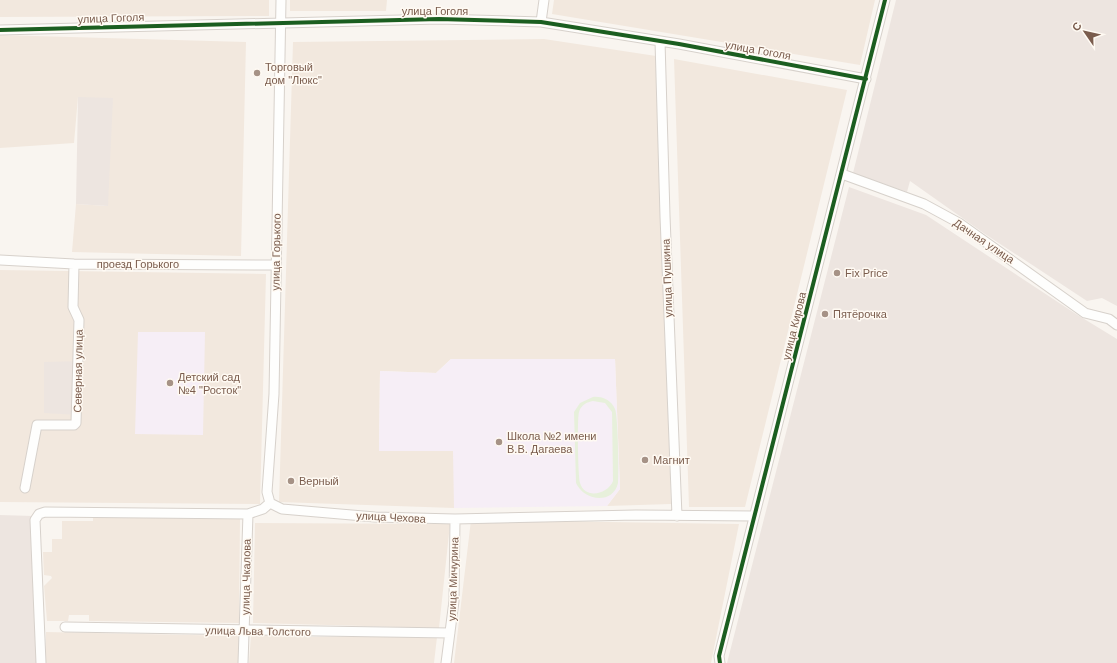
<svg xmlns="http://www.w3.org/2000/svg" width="1117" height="663" font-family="Arial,sans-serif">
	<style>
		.residential { fill: #f2e8de }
		.industrial { fill: #ede5e0 }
		.education { fill: #f6eef6 }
		.green { fill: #e7f0db; fill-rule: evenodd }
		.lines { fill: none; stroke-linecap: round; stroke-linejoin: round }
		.minor-casing { stroke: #d7d1cb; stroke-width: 11 }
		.minor { stroke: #fefefd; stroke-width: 9 }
		.cycleway-casing { stroke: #fffaf3; stroke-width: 6 }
		.cycleway { stroke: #1b5e20; stroke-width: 4 }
		.poi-dot { fill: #a69286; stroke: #fffaf3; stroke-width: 1.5 }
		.labels { text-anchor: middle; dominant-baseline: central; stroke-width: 3; stroke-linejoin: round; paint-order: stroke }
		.street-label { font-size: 11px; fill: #7a5c4d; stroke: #fffaf3 }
		.poi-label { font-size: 11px; fill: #7a5c4d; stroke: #fffaf3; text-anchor: start }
	</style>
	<rect width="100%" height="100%" fill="#f9f5f0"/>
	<!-- residential -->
	<path class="residential" d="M0,0H269V16L0,17Z
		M290,0H387L386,11H290Z
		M554,0H875L860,65L552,14Z
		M0,35L246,42L241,256L72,252L76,204L108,206L78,97L74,143L0,148Z
		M544,39L656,56L671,504L607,506L620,489L615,359H451L436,373L380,371L379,451H454V508L279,502L293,42Z
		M674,59L847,90L745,507H689Z
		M0,270L266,274L260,504L0,502Z
		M93,517L240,519L239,623L89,621V615H69L68,621H47L44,586L52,578L51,576L44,575L43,552H52V539H62V521H93Z
		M471,520L739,524L711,663H454Z
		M255,523L450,524L439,628L253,623Z
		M46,632L239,636L238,663H46Z
		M251,635L296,637H437L434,663H249Z"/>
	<!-- industrial -->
	<path class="industrial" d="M896,0H1117V306L1102,298L1087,301L985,234L910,181L907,192L853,173Z
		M78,97L113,98L108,206L76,204Z
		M849,187L926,215L1076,314L1117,339V663H727Z
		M82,361L79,415L44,413V362Z
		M0,515L33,516L38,663H0Z"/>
	<!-- education -->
	<path class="education" d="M138,332H205L203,435L135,434Z
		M451,359H615L620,489L607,506L454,508L453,451H379L380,371L436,373Z"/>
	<!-- green -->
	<path class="green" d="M593,397C602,396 611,400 615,409C618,415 619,475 618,483C613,505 584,501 576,483L574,412L580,403ZM593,401L605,403L612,412L613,481C608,494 585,500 580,483C578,476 577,418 579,412C581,405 587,402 593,401Z"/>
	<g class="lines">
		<!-- minor casing -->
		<g class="minor-casing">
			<path id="minor" d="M541,22L544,0
				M0,30L439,19L541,22L679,44L866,79
				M660,41L665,216L677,516
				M842,174L924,204L959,223L1085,313L1109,319L1117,325
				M0,260L74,264L276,265
				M25,488L37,425H74L76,423L79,320L73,307L74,264
				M270,503L267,492L274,394L281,0
				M270,503L282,509L375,517L455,519L636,515L754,516
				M65,627L450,633
				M41,663L35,520L39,514L45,512L248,514L263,509L270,503
				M243,663L248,514
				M446,663L454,601L455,519
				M720,663L719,656L885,0"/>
		</g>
		<!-- minor -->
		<use href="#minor" class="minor"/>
		<!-- cycleway casing -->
		<g class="cycleway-casing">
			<path id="cycleway" d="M0,30L439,19L541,22L679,44L866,79
				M720,663L719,656L885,0"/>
		</g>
		<!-- cycleway -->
		<use href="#cycleway" class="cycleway"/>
	</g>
	<!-- markers -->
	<g class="poi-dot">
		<circle cx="257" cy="73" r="4"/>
		<circle cx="837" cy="273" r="4"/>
		<circle cx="825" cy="314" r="4"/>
		<circle cx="170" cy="383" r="4"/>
		<circle cx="499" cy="442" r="4"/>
		<circle cx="645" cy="460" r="4"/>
		<circle cx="291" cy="481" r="4"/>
	</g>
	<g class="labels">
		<!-- street labels -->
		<g class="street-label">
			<text x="435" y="11">улица Гоголя</text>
			<text transform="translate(111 18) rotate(-2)">улица Гоголя</text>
			<text transform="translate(758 50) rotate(10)">улица Гоголя</text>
			<text transform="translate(984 241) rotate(34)">Дачная улица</text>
			<text transform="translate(276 252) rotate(-89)">улица Горького</text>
			<text x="138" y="264">проезд Горького</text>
			<text transform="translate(667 278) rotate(-92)">улица Пушкина</text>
			<text transform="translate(794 326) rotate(-76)">улица Кирова</text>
			<text transform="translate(78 371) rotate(-89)">Северная улица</text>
			<text transform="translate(391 517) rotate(3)">улица Чехова</text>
			<text transform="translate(246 577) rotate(-89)">улица Чкалова</text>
			<text transform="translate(453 579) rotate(-88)">улица Мичурина</text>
			<text transform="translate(258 631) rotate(1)">улица Льва Толстого</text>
		</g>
		<!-- poi labels -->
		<g class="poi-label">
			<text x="265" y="67">Торговый<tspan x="265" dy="13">дом "Люкс"</tspan></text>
			<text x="845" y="273">Fix Price</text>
			<text x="833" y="314">Пятёрочка</text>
			<text x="178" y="377">Детский сад<tspan x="178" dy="13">№4 "Росток"</tspan></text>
			<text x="507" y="436">Школа №2 имени<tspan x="507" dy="13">В.В. Дагаева</tspan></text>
			<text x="653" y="460">Магнит</text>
			<text x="299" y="481">Верный</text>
		</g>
	</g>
	<!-- north arrow -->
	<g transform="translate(1085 32) rotate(304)" stroke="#fffaf3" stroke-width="3" paint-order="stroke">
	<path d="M0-3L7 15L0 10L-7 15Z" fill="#7a5c4d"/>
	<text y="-6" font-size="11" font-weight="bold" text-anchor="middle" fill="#7a5c4d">С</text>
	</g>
</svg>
